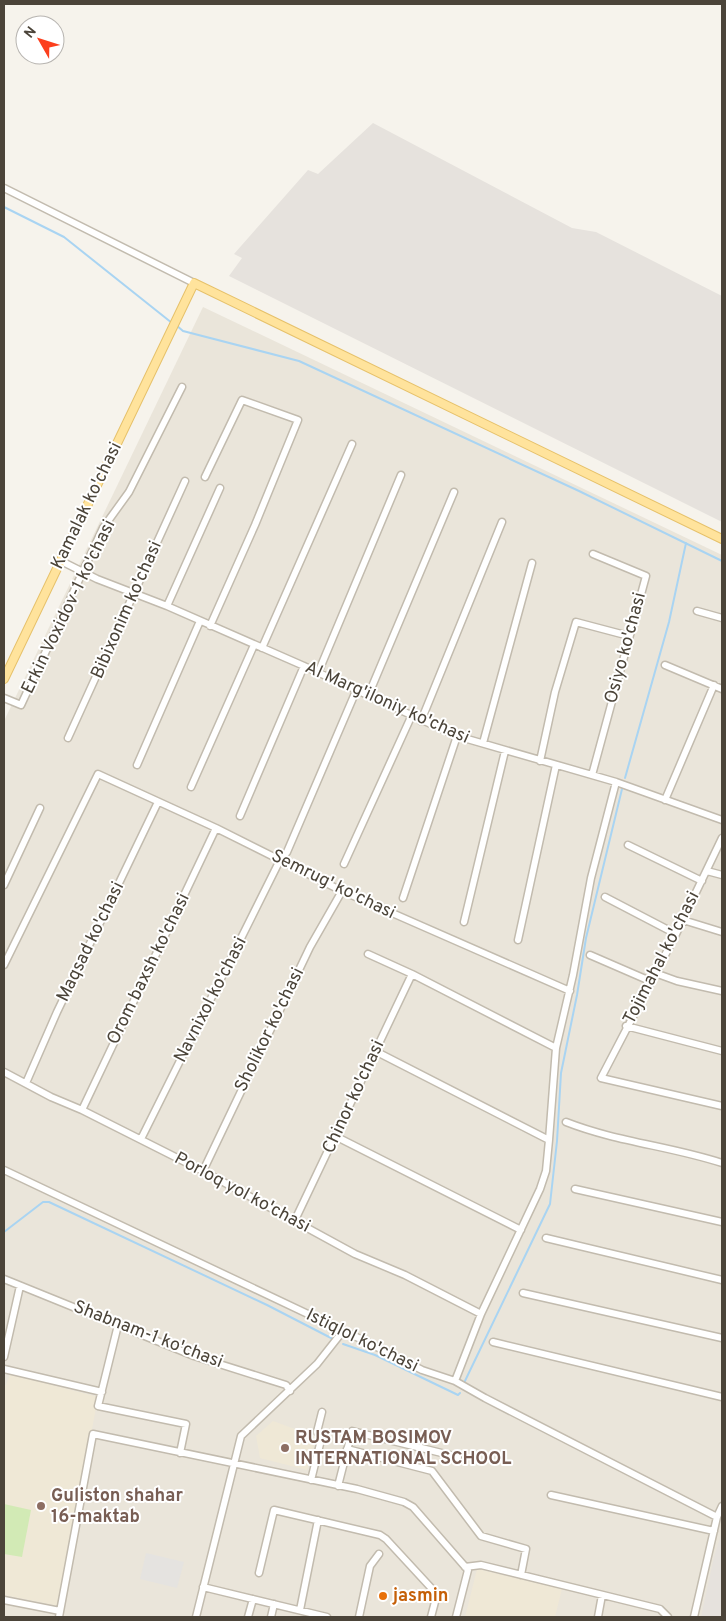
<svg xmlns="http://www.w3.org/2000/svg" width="726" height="1621" font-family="Overpass,sans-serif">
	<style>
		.residential { fill: #eae5da }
		.industrial { fill: #e6e2dd }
		.education { fill: #efe8d6 }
		.green { fill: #d2eab5 }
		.parking { fill: #e5e3e0 }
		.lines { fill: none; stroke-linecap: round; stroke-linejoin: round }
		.stream { stroke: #a9d4f2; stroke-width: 2 }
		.minor-casing { stroke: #c2bbae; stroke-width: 9 }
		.major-casing { stroke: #e6c16a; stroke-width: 10 }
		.minor { stroke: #fff; stroke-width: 6 }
		.major { stroke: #ffe39c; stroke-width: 8 }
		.education-dot { fill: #8d6e63; stroke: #fff; stroke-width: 2 }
		.food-dot { fill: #e8710a; stroke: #fff; stroke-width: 2 }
		.labels { text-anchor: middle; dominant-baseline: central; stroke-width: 4; stroke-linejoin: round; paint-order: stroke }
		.street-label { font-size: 18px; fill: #4b4439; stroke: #fff }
		.education-label { font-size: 18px; font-weight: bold; fill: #785e54; stroke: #fff; text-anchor: start }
		.food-label { font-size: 18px; font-weight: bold; fill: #c56008; stroke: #fff; text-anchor: start }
	</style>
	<rect width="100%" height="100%" fill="#f6f3ec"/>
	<!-- residential -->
	<path class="residential" d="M203,307L722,555V1617H4V721Z"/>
	<!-- industrial -->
	<path class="industrial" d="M373,123L572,228L596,232L722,296V522L229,276L242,258L234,254L308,170L318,174Z
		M722,1532V1617H701L714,1557Z"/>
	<!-- education -->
	<path class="education" d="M10,1374L98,1397L59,1606L4,1595V1385H6Z
		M273,1421L316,1437L307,1470L260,1458L256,1436Z
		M477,1569L562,1589L555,1617H465Z"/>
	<!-- green -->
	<path class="green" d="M4,1504L31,1510L22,1557L4,1554Z"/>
	<!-- parking -->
	<path class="parking" d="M146,1553L184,1562L177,1588L140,1579Z"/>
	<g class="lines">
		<!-- stream -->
		<path class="stream" d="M4,207L64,237L172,323
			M176,325L183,331L299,361L579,491L722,561
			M625,778L669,622L686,543
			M4,1232L43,1202H49L267,1305L333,1339
			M343,1344L375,1355L458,1395L460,1393
			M464,1383L550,1204L557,1141L561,1073L577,995L586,938L622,789"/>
		<!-- minor casing -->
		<g class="minor-casing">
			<path id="minor" d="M4,188L194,283
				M205,477L242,400L298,420L255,525L210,626
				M61,561L97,579L167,606L304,666L457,736L616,782L722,820
				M167,606L220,488
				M697,611L722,618
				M262,648L352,444
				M665,665L722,689
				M318,673L401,475
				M368,696L454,492
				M4,698L21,705L103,528L129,492L182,387
				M421,721L502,522
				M68,738L185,481
				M483,743L532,563
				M540,761L555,692L576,622L629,636
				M137,765L200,621
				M592,775L646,576L593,554
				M191,787L254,645
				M665,800L714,685
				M240,816L304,666
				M722,838L676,934L601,1078L722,1106
				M628,845L702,881
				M344,864L411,717
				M707,871L722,875
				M4,885L40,808
				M605,897L676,934
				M403,898L457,736
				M683,920L722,932
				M464,922L505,751
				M518,940L556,765
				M368,954L412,974L556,1048
				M590,955L650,981
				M4,965L98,774L216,828L342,891L570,991
				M655,973L677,981L722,991
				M626,1026L722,1051
				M375,1051L549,1140
				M4,1072L51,1097L82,1110L203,1171L355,1254L405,1275L481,1314
				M26,1083L57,1012L158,802
				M82,1110L216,828
				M566,1122C617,1142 670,1146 722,1163
				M335,1136L521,1230
				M141,1139L280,860L287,852L356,691
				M4,1170L369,1343L422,1370L455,1381L485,1398L717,1517
				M203,1171L310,947L342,891
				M575,1189L722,1222
				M295,1220L412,974
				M546,1238L722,1280
				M4,1279L194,1356L286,1385L290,1391
				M523,1293L722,1338
				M118,1325L98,1406L186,1424L180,1453
				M493,1342L722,1397
				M4,1357L20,1286
				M4,1369L102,1392
				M455,1381L481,1314L540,1189L546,1171L549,1140L556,1048L573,975L591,878L616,782
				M347,1449L432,1471L481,1536L526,1549L521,1575
				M311,1480L322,1436L317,1432L322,1412
				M338,1486L352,1431L458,1457
				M551,1495L714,1531
				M465,1567L481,1565L660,1609L668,1617
				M259,1573L274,1510L380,1535L386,1539L434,1591L436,1598L431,1617
				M203,1587L327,1617
				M4,1600L60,1611
				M300,1610L318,1520
				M59,1617L93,1434L357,1489L404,1502L413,1507L468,1570L456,1617
				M196,1617L241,1436L317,1364L343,1331
				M248,1617L253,1599
				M271,1617L274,1604
				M359,1617L370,1566L379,1554
				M598,1617L602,1595
				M694,1617L717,1517L722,1506"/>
		</g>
		<!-- major casing -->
		<g class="major-casing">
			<path id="major" d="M4,679L194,283L722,539"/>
		</g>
		<!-- minor -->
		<use href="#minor" class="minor"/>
		<!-- major -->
		<use href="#major" class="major"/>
	</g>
	<!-- markers -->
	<g class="education-dot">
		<circle cx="285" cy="1448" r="5"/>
		<circle cx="41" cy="1506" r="5"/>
	</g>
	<circle class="food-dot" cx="383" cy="1596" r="5"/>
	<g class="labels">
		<!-- street labels -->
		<g class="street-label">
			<text transform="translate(87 506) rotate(-64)">Kamalak ko'chasi</text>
			<text transform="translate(69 607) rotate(-64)">Erkin Voxidov-1 ko'chasi</text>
			<text transform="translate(127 610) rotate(-66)">Bibixonim ko'chasi</text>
			<text transform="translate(626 648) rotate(-75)">Osiyo ko'chasi</text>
			<text transform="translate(387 703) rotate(24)">Al Marg'iloniy ko'chasi</text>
			<text transform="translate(333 885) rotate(26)">Semrug' ko'chasi</text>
			<text transform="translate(91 942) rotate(-64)">Maqsad ko'chasi</text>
			<text transform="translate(662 958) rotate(-63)">Tojimahal ko'chasi</text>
			<text transform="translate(149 969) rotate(-64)">Orom baxsh ko'chasi</text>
			<text transform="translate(211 1000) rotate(-63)">Navnixol ko'chasi</text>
			<text transform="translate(270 1030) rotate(-64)">Sholikor ko'chasi</text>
			<text transform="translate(354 1097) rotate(-65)">Chinor ko'chasi</text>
			<text transform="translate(242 1193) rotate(28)">Porloq yol ko'chasi</text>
			<text transform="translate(148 1335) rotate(21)">Shabnam-1 ko'chasi</text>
			<text transform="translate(362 1341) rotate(26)">Istiqlol ko'chasi</text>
		</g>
		<!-- education labels -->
		<g class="education-label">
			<text x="295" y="1438">RUSTAM BOSIMOV<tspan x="295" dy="21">INTERNATIONAL SCHOOL</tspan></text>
			<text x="51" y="1496">Guliston shahar<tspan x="51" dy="21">16-maktab</tspan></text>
		</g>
		<!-- food labels -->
		<g class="food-label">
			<text x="393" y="1596">jasmin</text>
		</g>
	</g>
	<!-- border -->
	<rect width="726" height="1621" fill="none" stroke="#4b4439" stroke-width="10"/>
	<!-- north arrow -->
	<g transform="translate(40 40) rotate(309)"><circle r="24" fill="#ffffff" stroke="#b7b4b0"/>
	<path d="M0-4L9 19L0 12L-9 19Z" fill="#fc3f1d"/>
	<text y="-8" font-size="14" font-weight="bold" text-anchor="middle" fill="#4b4439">N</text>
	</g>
</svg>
